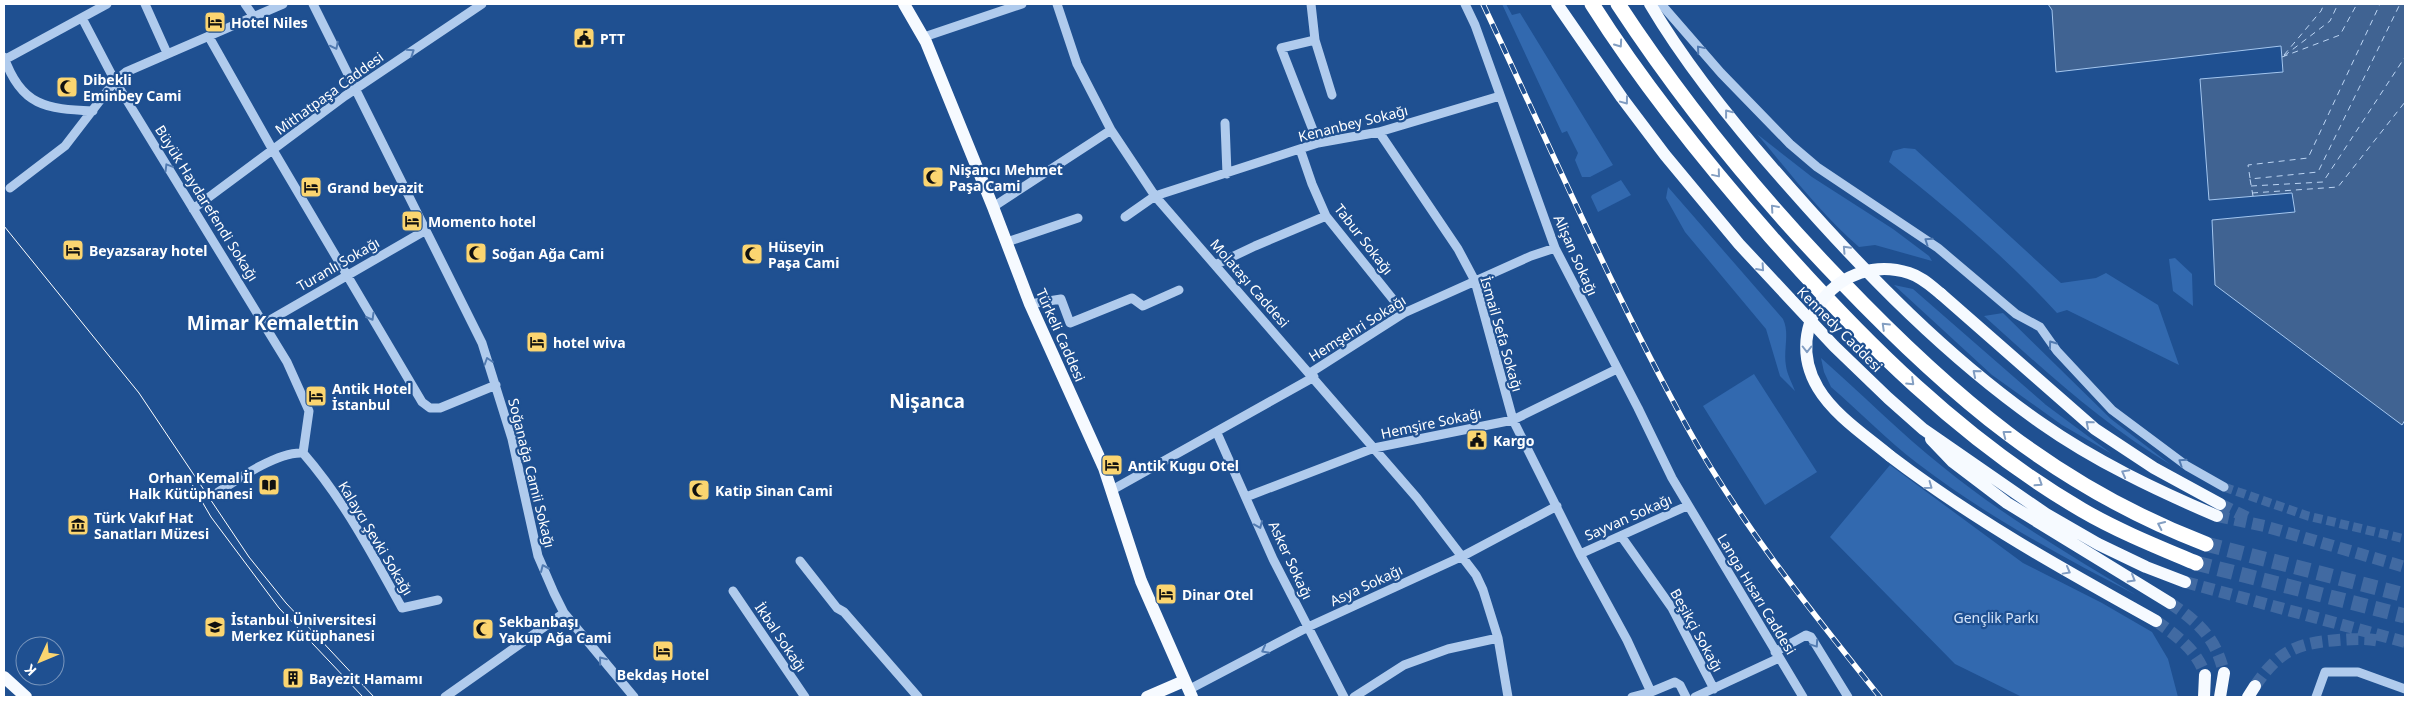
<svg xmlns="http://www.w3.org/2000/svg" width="2409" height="701" font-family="'Noto Sans',sans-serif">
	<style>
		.green { fill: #3269af }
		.water { fill: #406392; stroke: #a3c6ef }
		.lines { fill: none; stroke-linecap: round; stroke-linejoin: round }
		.ferry { stroke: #bcd5f4; stroke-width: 1; stroke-dasharray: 6 5; stroke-linecap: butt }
		.minor-tunnel { stroke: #416aa2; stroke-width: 9; stroke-dasharray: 9 4.5; stroke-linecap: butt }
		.major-tunnel { stroke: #416aa2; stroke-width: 12; stroke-dasharray: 12 6; stroke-linecap: butt }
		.highway-tunnel { stroke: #416aa2; stroke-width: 15; stroke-dasharray: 15 8; stroke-linecap: butt }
		.minor { stroke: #b0cbed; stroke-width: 9 }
		.major { stroke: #f6faff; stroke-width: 12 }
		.highway { stroke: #fff; stroke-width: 15 }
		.tram { stroke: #fff; stroke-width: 1 }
		.rail-casing { stroke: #fff; stroke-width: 5.5 }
		.rail { stroke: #1f5091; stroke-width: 4; stroke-dasharray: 11; stroke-linecap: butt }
		.major-bridge { stroke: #f6faff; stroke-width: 12 }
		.oneway { stroke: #849fc2 }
		.oneway2 { stroke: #527bb1 }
		.oneway3 { stroke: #809cc2 }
		.labels { text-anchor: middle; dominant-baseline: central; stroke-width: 4.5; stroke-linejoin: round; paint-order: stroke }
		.poi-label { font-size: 14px; font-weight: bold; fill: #fff; stroke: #1f5091; text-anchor: start }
		.street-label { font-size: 14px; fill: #fff; stroke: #1f5091 }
		.park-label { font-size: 14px; fill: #d6e5fa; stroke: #1f5091 }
		.district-label { font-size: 19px; font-weight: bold; fill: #fff; stroke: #1f5091 }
	</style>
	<rect width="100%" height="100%" fill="#1f5091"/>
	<!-- green -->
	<path class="green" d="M1502,4H1506L1512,15L1520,13L1613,165L1590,177H1582L1575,160L1578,153L1567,131L1562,133Z
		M1757,134L1812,177L1893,229L1929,256L1932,261L1875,245L1859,247C1821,214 1790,173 1757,134Z
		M1904,148L1915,149L2061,283L2096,278L2106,273L2158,305L2179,365L2067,310L2057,313C2006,257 1948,209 1889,162L1893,151Z
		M1621,180L1631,195L1598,212L1591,197L1592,195Z
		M1668,187L1783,319C1790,333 1783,350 1786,366C1787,374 1792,383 1795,391L1780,376L1766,329L1685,232L1666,198Z
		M2175,258L2192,274L2193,306L2173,291L2169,259Z
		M1894,285L1913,289L2046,405L2112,454L2062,425L1992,375Z
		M2003,313L2111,419L2171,465C2102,424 2044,370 1984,316Z
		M1821,358C1862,394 1900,433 1943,467C2003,516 2070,555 2136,595C2060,556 1985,515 1917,463C1887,440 1860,412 1831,387L1824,372Z
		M1754,374L1817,472L1765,505L1703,406Z
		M1890,465L2023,563L2102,603L2152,632L2168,659L2178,697H2022L1955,664L1830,537Z"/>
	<!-- water -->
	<path class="water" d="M2048,4H2405V420L2402,425L2215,285L2212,220L2295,212L2292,193L2209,200L2200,79L2283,72L2281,46L2056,72L2052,10Z"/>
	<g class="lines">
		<!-- ferry -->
		<path class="ferry" d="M2284,55L2321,11L2324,4
			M2284,56L2330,21L2338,4
			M2282,57L2340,35L2357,4
			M2250,178L2248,165L2308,158L2380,4
			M2251,186L2323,182L2405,57
			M2252,193L2338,187L2405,102
			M2253,196L2250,179L2318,172L2400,4"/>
		<!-- minor-tunnel -->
		<path class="minor-tunnel" d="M2224,487L2308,516L2405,539"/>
		<!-- major-tunnel -->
		<path class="major-tunnel" d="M2220,504L2250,519
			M2217,516L2264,526L2405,567
			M2185,582L2405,642
			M2170,603C2199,623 2216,638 2224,673
			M2156,621C2177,636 2197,650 2205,675
			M2255,686C2279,651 2296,643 2338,640C2352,639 2366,638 2380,641"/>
		<!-- highway-tunnel -->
		<path class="highway-tunnel" d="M2206,544L2405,595
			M2196,563L2405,616"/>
		<!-- minor -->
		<path class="minor" d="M145,4L167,53
			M245,4L254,17
			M313,4L482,343L512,439L538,556L554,593L564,613L634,697
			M1057,4L1077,64L1111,130L1155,196L1417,498L1476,575L1483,590L1498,638L1508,697
			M1311,4L1315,40L1281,48L1318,143
			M1465,4L1475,25L1555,248L1638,408L1672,478L1803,697
			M1661,4L1721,73L1790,144L1817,167L1938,248L2016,314L2040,327L2057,351L2112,410L2187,466L2224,487
			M82,18L115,81L287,362L309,411L303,453
			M209,37L270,145L422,402L430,408H440L496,385
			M924,37L1022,4
			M1315,40L1332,95
			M4,57C21,106 46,109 93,111
			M4,60L107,4
			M1225,123L1227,174
			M1379,132L1458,249L1475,281L1513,420L1580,554L1627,640L1651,692L1675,682L1680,685L1686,697
			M1300,149L1312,184L1326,216L1404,313
			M10,188L65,146L115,81L126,72L283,4
			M993,207L1111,130
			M193,209L345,96L482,4
			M1125,217L1155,196L1318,143L1379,132L1500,96
			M1007,242L1078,218
			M1215,265L1255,246L1326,216
			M1030,304L1061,299L1070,323L1132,298L1143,306L1179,290
			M265,323L426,230
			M1310,373L1404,313L1531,256L1555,248
			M1217,433L1273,559L1344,697
			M303,453C344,500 372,554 402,608L438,600
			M1112,490L1314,377
			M217,493C238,479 278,451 303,453
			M1246,497L1374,448L1513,420L1617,369
			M1621,536L1672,608L1714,689
			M1580,554L1687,506
			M800,561L837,608L844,612L918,697
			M733,591L805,697
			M1775,652L1806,635L1811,637L1848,697
			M1188,690L1308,627L1463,556L1557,506
			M445,697L564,613
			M1354,697L1404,665L1448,649L1498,638
			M1632,697L1651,692
			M1695,697L1779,658
			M2316,697L2325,672H2358L2405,689"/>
		<!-- major -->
		<path class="major" d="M904,4L926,42L993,207L1030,304L1104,468L1141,581L1192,697
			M1557,4L1622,98L1665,155L1739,244L1834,346L1888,398L1923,429L2046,514L2098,544L2146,567L2185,582
			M1650,4C1689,70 1740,132 1792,190C1867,275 1948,358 2041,423C2095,461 2156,490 2217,516
			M1941,294L2095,429L2154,468L2220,504
			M1931,439L1953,462L2007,503L2170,603
			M1890,456C1974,520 2064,570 2156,621
			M4,677L26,697
			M1147,697L1184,681
			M2204,697L2205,675
			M2220,697L2224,673
			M2248,697L2255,686"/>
		<!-- highway -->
		<path class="highway" d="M1592,4C1644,86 1706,163 1771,237C1862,340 1962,440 2082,510C2118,531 2158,547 2196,563
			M1618,4C1683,103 1757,194 1840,280C1950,395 2055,486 2206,544"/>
		<!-- tram -->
		<path class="tram" d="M4,226L139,393L249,557L286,603L374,697
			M186,474L211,517L279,608L363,697"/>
		<!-- rail casing -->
		<g class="rail-casing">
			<path id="rail" d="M1483,4C1549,144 1611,289 1686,425C1739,522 1811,611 1880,697"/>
		</g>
		<!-- rail -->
		<use href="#rail" class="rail"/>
		<!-- major-bridge -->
		<path class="major-bridge" d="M1890,456C1866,436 1834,415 1818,388C1780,325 1840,251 1909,273C1922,277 1931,286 1941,294"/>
	</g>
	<!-- one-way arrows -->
	<defs><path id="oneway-chevron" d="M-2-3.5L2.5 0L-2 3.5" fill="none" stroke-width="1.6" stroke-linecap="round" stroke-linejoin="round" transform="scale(1.25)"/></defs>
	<g class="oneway">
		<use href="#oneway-chevron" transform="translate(1619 44) rotate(55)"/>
		<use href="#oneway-chevron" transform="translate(1717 174) rotate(50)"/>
		<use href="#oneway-chevron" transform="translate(1774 208) rotate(-131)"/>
		<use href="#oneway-chevron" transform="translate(1885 326) rotate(-136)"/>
		<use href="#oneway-chevron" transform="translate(1911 382) rotate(43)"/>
		<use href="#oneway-chevron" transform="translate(2006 434) rotate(-142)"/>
		<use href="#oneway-chevron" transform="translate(2039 483) rotate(33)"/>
		<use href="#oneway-chevron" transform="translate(2161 525) rotate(-155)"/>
	</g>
	<g class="oneway2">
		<use href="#oneway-chevron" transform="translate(335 46) rotate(63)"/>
		<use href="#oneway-chevron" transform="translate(1700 49) rotate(-130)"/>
		<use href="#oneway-chevron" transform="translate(411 52) rotate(-34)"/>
		<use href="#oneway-chevron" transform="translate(168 167) rotate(-121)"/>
		<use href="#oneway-chevron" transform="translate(1928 241) rotate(-145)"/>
		<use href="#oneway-chevron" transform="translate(371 317) rotate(60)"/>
		<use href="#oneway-chevron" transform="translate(2052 344) rotate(-126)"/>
		<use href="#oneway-chevron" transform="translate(488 361) rotate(-108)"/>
		<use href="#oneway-chevron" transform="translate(2182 462) rotate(-146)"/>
		<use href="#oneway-chevron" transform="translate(1259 525) rotate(67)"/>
		<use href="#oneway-chevron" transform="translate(544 568) rotate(-114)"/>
		<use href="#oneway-chevron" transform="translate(1815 644) rotate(56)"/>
		<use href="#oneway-chevron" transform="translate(1265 650) rotate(152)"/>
		<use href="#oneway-chevron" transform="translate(602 660) rotate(-129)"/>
	</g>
	<g class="oneway3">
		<use href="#oneway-chevron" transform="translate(1625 101) rotate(53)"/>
		<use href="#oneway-chevron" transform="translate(1728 113) rotate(-128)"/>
		<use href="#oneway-chevron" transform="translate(1846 249) rotate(-133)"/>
		<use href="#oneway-chevron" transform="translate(1761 268) rotate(48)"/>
		<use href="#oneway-chevron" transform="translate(1807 349) rotate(90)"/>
		<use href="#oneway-chevron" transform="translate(1976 373) rotate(-140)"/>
		<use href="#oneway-chevron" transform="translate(2089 424) rotate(-139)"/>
		<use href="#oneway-chevron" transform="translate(2125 473) rotate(-152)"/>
		<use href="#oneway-chevron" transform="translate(1929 486) rotate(36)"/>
		<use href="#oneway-chevron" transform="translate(2067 571) rotate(29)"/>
		<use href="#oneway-chevron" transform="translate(2132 579) rotate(30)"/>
	</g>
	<!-- icons -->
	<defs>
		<g id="hotel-square" transform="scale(1.125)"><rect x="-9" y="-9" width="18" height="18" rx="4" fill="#fbd570" stroke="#1f5091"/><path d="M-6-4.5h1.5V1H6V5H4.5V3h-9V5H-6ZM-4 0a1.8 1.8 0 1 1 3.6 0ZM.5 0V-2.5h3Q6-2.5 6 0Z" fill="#111"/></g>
		<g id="civic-square" transform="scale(1.125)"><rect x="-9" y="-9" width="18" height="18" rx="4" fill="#fbd570" stroke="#1f5091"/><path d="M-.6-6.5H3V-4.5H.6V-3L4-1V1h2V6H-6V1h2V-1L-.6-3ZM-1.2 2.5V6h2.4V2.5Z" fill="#111"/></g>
		<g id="mosque-square" transform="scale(1.125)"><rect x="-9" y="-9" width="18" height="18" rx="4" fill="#fbd570" stroke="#1f5091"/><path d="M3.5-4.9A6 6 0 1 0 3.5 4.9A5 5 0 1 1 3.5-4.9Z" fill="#111"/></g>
		<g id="library-square" transform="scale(1.125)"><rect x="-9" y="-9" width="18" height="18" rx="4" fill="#fbd570" stroke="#1f5091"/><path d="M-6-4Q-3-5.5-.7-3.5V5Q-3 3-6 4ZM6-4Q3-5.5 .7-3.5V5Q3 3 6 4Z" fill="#111"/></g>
		<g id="museum-square" transform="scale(1.125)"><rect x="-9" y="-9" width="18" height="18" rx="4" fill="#fbd570" stroke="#1f5091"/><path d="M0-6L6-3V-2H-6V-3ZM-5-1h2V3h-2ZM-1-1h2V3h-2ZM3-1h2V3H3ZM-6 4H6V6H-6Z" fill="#111"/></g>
		<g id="university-square" transform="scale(1.125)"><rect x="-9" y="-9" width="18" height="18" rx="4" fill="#fbd570" stroke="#1f5091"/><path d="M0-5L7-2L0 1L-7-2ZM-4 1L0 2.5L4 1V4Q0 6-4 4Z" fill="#111"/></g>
		<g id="building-square" transform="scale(1.125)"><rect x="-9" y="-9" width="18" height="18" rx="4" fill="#fbd570" stroke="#1f5091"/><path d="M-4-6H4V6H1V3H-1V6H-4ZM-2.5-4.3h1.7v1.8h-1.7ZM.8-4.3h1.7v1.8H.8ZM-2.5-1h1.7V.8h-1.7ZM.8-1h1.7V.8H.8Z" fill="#111"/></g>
	</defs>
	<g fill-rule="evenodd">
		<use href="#hotel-square" x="215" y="22"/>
		<use href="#civic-square" x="584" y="38"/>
		<use href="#mosque-square" x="67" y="87"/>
		<use href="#mosque-square" x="933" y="177"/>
		<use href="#hotel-square" x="311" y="187"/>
		<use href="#hotel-square" x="412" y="221"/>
		<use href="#hotel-square" x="73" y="250"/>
		<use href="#mosque-square" x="476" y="253"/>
		<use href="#mosque-square" x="752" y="254"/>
		<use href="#hotel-square" x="537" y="342"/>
		<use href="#hotel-square" x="316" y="396"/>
		<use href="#civic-square" x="1477" y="440"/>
		<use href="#hotel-square" x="1112" y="465"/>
		<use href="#library-square" x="269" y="485"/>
		<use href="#mosque-square" x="699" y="490"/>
		<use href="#museum-square" x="78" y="525"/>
		<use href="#hotel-square" x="1166" y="594"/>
		<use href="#university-square" x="215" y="627"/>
		<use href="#mosque-square" x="483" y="629"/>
		<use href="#hotel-square" x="663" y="651"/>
		<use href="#building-square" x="293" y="678"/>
	</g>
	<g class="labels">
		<!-- poi labels -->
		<g class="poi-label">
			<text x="231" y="22">Hotel Niles</text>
			<text x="600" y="38">PTT</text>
			<text x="83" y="79">Dibekli<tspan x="83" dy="16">Eminbey Cami</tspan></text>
			<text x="949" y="169">Nişancı Mehmet<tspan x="949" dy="16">Paşa Cami</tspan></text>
			<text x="327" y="187">Grand beyazit</text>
			<text x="428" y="221">Momento hotel</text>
			<text x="768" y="246">Hüseyin<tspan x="768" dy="16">Paşa Cami</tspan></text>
			<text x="89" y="250">Beyazsaray hotel</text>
			<text x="492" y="253">Soğan Ağa Cami</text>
			<text x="553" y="342">hotel wiva</text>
			<text x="332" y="388">Antik Hotel<tspan x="332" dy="16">İstanbul</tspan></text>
			<text x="1493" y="440">Kargo</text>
			<text x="1128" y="465">Antik Kugu Otel</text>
			<text x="253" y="477" text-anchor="end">Orhan Kemal İl<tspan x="253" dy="16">Halk Kütüphanesi</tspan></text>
			<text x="715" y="490">Katip Sinan Cami</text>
			<text x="94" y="517">Türk Vakıf Hat<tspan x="94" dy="16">Sanatları Müzesi</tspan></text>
			<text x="1182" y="594">Dinar Otel</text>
			<text x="231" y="619">İstanbul Üniversitesi<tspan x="231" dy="16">Merkez Kütüphanesi</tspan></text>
			<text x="499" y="621">Sekbanbaşı<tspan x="499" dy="16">Yakup Ağa Cami</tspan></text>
			<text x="663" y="674" text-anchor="middle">Bekdaş Hotel</text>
			<text x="309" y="678">Bayezit Hamamı</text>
		</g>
		<!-- street labels -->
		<g class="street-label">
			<text transform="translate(329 93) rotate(-36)">Mithatpaşa Caddesi</text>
			<text transform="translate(1353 123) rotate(-14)">Kenanbey Sokağı</text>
			<text transform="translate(207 203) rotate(58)">Büyük Haydarefendi Sokağı</text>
			<text transform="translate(1364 239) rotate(52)">Tabur Sokağı</text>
			<text transform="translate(1576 255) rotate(66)">Alişan Sokağı</text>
			<text transform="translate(338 264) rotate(-30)">Turanlı Sokağı</text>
			<text transform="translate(1250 283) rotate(49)">Molataşı Caddesi</text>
			<text transform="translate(1357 328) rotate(-32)">Hemşehri Sokağı</text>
			<text transform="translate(1840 329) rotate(45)">Kennedy Caddesi</text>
			<text transform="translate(1502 334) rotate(74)">İsmail Sefa Sokağı</text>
			<text transform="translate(1061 335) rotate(66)">Türkeli Caddesi</text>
			<text transform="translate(1431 423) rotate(-12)">Hemşire Sokağı</text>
			<text transform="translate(532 473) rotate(76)">Soğanağa Camii Sokağı</text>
			<text transform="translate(1628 517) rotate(-24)">Sayvan Sokağı</text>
			<text transform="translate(376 538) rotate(59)">Kalaycı Şevki Sokağı</text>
			<text transform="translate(1291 560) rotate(65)">Asker Sokağı</text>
			<text transform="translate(1366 585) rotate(-25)">Asya Sokağı</text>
			<text transform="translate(1757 594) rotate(59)">Langa Hısarı Caddesi</text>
			<text transform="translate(1697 630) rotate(61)">Beşikçi Sokağı</text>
			<text transform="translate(781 637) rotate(56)">İkbal Sokağı</text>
		</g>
		<!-- park labels -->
		<g class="park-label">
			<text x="1996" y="617">Gençlik Parkı</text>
		</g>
		<!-- district labels -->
		<g class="district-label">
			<text x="273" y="323">Mimar Kemalettin</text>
			<text x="927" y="401">Nişanca</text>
		</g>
	</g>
	<!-- border -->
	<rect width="2409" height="701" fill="none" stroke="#ffffff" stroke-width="10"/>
	<!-- north arrow -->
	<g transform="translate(40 661) rotate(226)"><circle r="24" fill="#1f5091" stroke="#7996bd"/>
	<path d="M0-4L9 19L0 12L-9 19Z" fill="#fbd570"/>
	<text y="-8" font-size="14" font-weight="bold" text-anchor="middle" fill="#ffffff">K</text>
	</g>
</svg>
